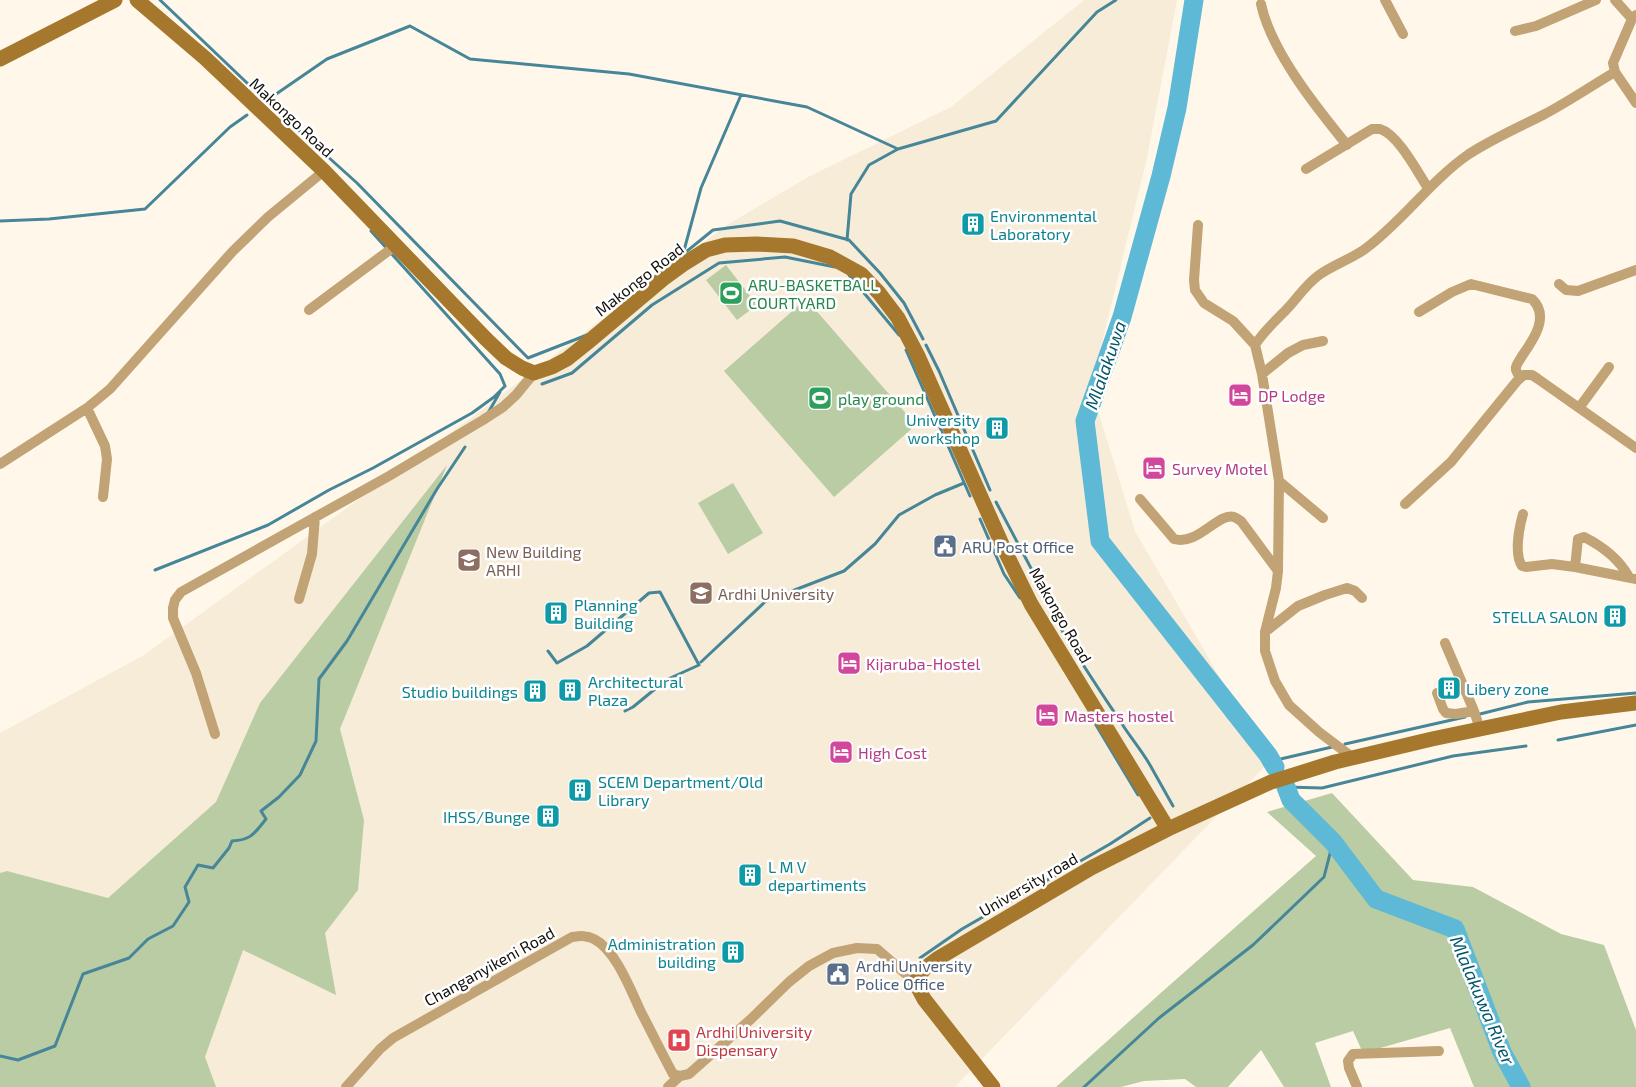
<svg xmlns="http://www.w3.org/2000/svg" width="1636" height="1087" font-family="'Exo 2',sans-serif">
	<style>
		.built { fill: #f7ecd8 }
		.green { fill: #b9cca4 }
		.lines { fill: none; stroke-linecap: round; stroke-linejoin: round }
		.stream { stroke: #468698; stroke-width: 3 }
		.river { stroke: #5db9d5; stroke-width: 19 }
		.street { stroke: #c2a376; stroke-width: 10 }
		.secondary { stroke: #a6782e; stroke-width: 15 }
		.labels { text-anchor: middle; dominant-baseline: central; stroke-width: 5; stroke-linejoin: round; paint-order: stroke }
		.street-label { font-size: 16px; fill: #12100b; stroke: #fff }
		.culture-label { font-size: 16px; fill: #0d838f; stroke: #fff; text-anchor: start }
		.leisure-label { font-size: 16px; fill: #27864d; stroke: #fff; text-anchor: start }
		.hotel-label { font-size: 16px; fill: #b23c85; stroke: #fff; text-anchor: start }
		.service-label { font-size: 16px; fill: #4e5e75; stroke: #fff; text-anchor: start }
		.education-label { font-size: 16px; fill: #785e54; stroke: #fff; text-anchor: start }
		.health-label { font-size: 16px; fill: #be3a42; stroke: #fff; text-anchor: start }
		.water-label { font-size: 18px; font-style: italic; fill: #04576b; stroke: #fff }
	</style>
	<rect width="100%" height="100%" fill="#fff8ea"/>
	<!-- built -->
	<path class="built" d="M1084,0H1177L1147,158L1091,388L1135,531L1269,762L955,1087H0V733L144,655L475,415L727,225L808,177L951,107Z"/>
	<!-- green -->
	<path class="green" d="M726,265L757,305L737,320L706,280Z
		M806,299L916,425L834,497L724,371Z
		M447,465L340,729L364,820L358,890L325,933L336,995L243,950L205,1057L216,1087H0V873L7,871L108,898L216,802L260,703Z
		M733,483L763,533L728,554L698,503Z
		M1332,793L1413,880L1473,887L1561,934L1604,945L1636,1030V1087H1474L1450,1028L1363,1053L1353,1031L1315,1043L1331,1087H1284L1261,1050L1228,1087H1196L1185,1079L1144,1081L1121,1087H1056L1163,991L1316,856L1267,812Z"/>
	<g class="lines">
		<!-- stream -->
		<path class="stream" d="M160,0L266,101L357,183L528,358L587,335
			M266,101L327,59L410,26L470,59L629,74L807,107L898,149L996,121L1097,12L1116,0
			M0,221L49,219L145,209L230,127L247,115
			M371,231L500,374L505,386
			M847,240L851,194L869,165L898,149
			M683,254L701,188L741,95
			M849,275L899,335
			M639,290L713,230L780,221L849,240L880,273L904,303L923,339
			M926,345L939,371L990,490
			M906,350L970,496
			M542,384L572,373L652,305L719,263L785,257L835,267
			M488,413L500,392
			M996,502L1033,572
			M980,519L1004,574L1020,598
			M155,570L268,525L329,490L373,468L472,413L494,397L505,386
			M1039,587C1062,635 1093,680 1122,724C1131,738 1142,751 1150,765C1158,779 1165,792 1173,806
			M548,651L557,663L587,646L649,593L660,592L699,665L666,680L633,707L625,711
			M701,662L766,601L844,571L875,544L899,515L935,495L964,483
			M1476,715L1528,702L1636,693
			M1096,725L1138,795
			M1558,740L1636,725
			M1345,744L1465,717
			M1272,761L1332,747
			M1286,787L1322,788L1453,756L1526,746
			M920,958L962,929L1110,844L1150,818
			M0,1056L18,1060L55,1046L83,974L129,958L148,939L173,926L189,902L185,887L198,865L213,868L229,848L232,841C251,840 254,834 266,819L261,811L279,797L300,775L316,741L319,679L347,641L437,489L465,447
			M1084,1087L1159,1018L1253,945L1324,877L1333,842"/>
		<!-- river -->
		<path class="river" d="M1194,0L1177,108L1161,176L1122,317L1085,421L1100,541L1268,755L1275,767
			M1286,787L1291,800L1333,842L1376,899L1455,929L1502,1052L1521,1087"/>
		<!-- street -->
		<path class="street" d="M1385,0L1403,34
			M1615,0L1632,19
			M1261,4C1271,51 1316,107 1347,145
			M1636,15L1632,19L1613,63L1615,72L1636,103
			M1515,31L1536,26L1596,0
			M1306,169L1372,129C1375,129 1377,129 1380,129C1398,134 1418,173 1428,188
			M1198,225L1194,280L1195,290L1204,303L1233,321L1255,345
			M1559,284L1566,290L1578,291L1636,270
			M309,310L395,246
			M1419,312L1452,292L1471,284L1532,299C1550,316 1534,339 1522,356C1520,360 1517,363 1516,367C1515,371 1518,374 1520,377
			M1262,374L1288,353L1303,345L1323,341
			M87,408L105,446L107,459L103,497
			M1579,408L1609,367
			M0,464L87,408L110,389L233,251L268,217L324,171
			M1279,481L1323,518
			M1140,499L1174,539C1198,546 1218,512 1234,517C1237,518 1239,520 1241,521L1278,571
			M1405,504L1451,462L1517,381L1524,375H1532L1538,379L1636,448
			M1523,514C1519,528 1514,554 1522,566L1526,567L1552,564L1575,567L1636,579
			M1575,567L1578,539L1584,537C1602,546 1619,559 1629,577
			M299,599L312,554L315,517
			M1265,632L1298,606L1325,595L1347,588L1355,591L1362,598
			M1445,643L1474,711L1480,729
			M1437,693L1443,709L1446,713L1456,714L1474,711
			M215,734L196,673L173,618V608L175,600L181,592L389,476L483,420L503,407L516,395L534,373
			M1352,757L1319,732L1289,705L1275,681L1265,651V632L1276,588L1278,571L1279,481L1262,374L1255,345C1263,332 1274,322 1285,311C1297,299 1305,285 1319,275C1333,265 1351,259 1365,249C1403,221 1430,181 1469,154C1492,139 1519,127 1543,115C1568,102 1591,86 1615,72
			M346,1087L380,1049L393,1038L572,937C580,936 587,935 594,939C616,950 631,991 641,1012C652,1033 662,1054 673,1074L680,1076L689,1074L751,1019L789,982L809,966L833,953L857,948L877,949L915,982
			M668,1087L680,1076
			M1357,1087L1349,1068L1348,1061L1353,1054L1439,1051"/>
		<!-- secondary -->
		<path class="secondary" d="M137,0L205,58L324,171L486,339L506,358L522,368L534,373L552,367L567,359L587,343L663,279L685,263L706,250L725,245L757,244L793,246L830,257L861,274L879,293L898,318L918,356L1005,551L1031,604L1168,829
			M0,59L115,0
			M993,1087L924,999L915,982L925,968L937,959L1091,868L1168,829L1271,782L1335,762L1432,739L1561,712L1636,703"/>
	</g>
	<!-- icons -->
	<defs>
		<g id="building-square" transform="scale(1.25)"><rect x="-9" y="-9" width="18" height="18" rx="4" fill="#0f9aa8" stroke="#fff"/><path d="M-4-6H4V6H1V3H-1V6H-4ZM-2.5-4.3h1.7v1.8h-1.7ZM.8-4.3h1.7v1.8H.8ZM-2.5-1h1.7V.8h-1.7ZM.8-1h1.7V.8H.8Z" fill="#fff"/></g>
		<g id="stadium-square" transform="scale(1.25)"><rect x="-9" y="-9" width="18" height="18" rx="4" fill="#2e9e5b" stroke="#fff"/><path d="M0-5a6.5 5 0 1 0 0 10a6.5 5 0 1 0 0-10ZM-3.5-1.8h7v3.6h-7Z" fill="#fff"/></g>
		<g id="hotel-square" transform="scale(1.25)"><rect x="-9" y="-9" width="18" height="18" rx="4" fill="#d1479c" stroke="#fff"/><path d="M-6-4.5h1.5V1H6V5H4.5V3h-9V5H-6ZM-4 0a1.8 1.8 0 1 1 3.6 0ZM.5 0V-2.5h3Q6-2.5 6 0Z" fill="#fff"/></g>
		<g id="civic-square" transform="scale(1.25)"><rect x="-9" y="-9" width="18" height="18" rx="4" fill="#5c6f8a" stroke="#fff"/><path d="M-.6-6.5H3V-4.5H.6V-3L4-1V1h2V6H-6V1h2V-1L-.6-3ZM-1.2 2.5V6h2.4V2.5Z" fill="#fff"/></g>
		<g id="school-square" transform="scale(1.25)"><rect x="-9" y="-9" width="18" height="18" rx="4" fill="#8d6e63" stroke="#fff"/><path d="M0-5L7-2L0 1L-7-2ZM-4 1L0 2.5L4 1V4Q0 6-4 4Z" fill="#fff"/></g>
		<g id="university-square" transform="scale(1.25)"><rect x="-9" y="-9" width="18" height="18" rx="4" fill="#8d6e63" stroke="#fff"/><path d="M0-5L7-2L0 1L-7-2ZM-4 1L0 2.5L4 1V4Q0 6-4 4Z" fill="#fff"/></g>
		<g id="hospital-square" transform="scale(1.25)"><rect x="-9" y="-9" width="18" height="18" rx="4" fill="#e0444e" stroke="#fff"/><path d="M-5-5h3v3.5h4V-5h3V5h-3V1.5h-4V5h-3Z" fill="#fff"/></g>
	</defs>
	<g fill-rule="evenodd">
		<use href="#building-square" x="973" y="224"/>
		<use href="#stadium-square" x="731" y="293"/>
		<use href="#hotel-square" x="1240" y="395"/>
		<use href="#stadium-square" x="820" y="398"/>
		<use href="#building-square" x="997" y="428"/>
		<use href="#hotel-square" x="1154" y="468"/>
		<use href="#civic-square" x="945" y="546"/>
		<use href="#school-square" x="469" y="560"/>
		<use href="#university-square" x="701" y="593"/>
		<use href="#building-square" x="556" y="613"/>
		<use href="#building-square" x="1615" y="616"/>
		<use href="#hotel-square" x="849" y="663"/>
		<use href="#building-square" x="1449" y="688"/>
		<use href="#building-square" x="570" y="690"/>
		<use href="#building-square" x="535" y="691"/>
		<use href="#hotel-square" x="1047" y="715"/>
		<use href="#hotel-square" x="841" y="752"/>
		<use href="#building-square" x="580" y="790"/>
		<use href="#building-square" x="548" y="816"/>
		<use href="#building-square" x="750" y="875"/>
		<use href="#building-square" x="733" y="952"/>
		<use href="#civic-square" x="838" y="974"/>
		<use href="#hospital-square" x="679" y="1040"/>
	</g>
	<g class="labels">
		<!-- street labels -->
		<g class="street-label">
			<text transform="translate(292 117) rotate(43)">Makongo Road</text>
			<text transform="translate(639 279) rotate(-38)">Makongo Road</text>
			<text transform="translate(1061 615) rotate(60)">Makongo Road</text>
			<text transform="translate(1028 884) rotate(-30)">University road</text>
			<text transform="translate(489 966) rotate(-29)">Changanyikeni Road</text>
		</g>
		<!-- culture labels -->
		<g class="culture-label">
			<text x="990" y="215">Environmental<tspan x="990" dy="18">Laboratory</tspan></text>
			<text x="980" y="419" text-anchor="end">University<tspan x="980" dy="18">workshop</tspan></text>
			<text x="574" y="604">Planning<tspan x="574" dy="18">Building</tspan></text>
			<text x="1598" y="616" text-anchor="end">STELLA SALON</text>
			<text x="588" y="681">Architectural<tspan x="588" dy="18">Plaza</tspan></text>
			<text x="1466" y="688">Libery zone</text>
			<text x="518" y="691" text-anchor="end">Studio buildings</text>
			<text x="598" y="781">SCEM Department/Old<tspan x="598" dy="18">Library</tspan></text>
			<text x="530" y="816" text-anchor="end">IHSS/Bunge</text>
			<text x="768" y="866">L M V<tspan x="768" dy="18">departiments</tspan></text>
			<text x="716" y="943" text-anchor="end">Administration<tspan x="716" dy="18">building</tspan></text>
		</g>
		<!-- leisure labels -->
		<g class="leisure-label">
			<text x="748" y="284">ARU-BASKETBALL<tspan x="748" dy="18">COURTYARD</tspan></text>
			<text x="838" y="398">play ground</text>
		</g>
		<!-- hotel labels -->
		<g class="hotel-label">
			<text x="1258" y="395">DP Lodge</text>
			<text x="1172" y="468">Survey Motel</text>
			<text x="866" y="663">Kijaruba-Hostel</text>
			<text x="1064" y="715">Masters hostel</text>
			<text x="858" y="752">High Cost</text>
		</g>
		<!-- service labels -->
		<g class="service-label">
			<text x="962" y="546">ARU Post Office</text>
			<text x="856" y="965">Ardhi University<tspan x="856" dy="18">Police Office</tspan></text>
		</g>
		<!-- education labels -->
		<g class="education-label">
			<text x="486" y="551">New Building<tspan x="486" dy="18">ARHI</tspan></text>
			<text x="718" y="593">Ardhi University</text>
		</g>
		<!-- health labels -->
		<g class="health-label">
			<text x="696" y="1031">Ardhi University<tspan x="696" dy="18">Dispensary</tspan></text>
		</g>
		<!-- water labels -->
		<g class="water-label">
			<text transform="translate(1105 365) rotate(-71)">Mlalakuwa</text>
			<text transform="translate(1483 1000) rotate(67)">Mlalakuwa River</text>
		</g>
	</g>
</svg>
